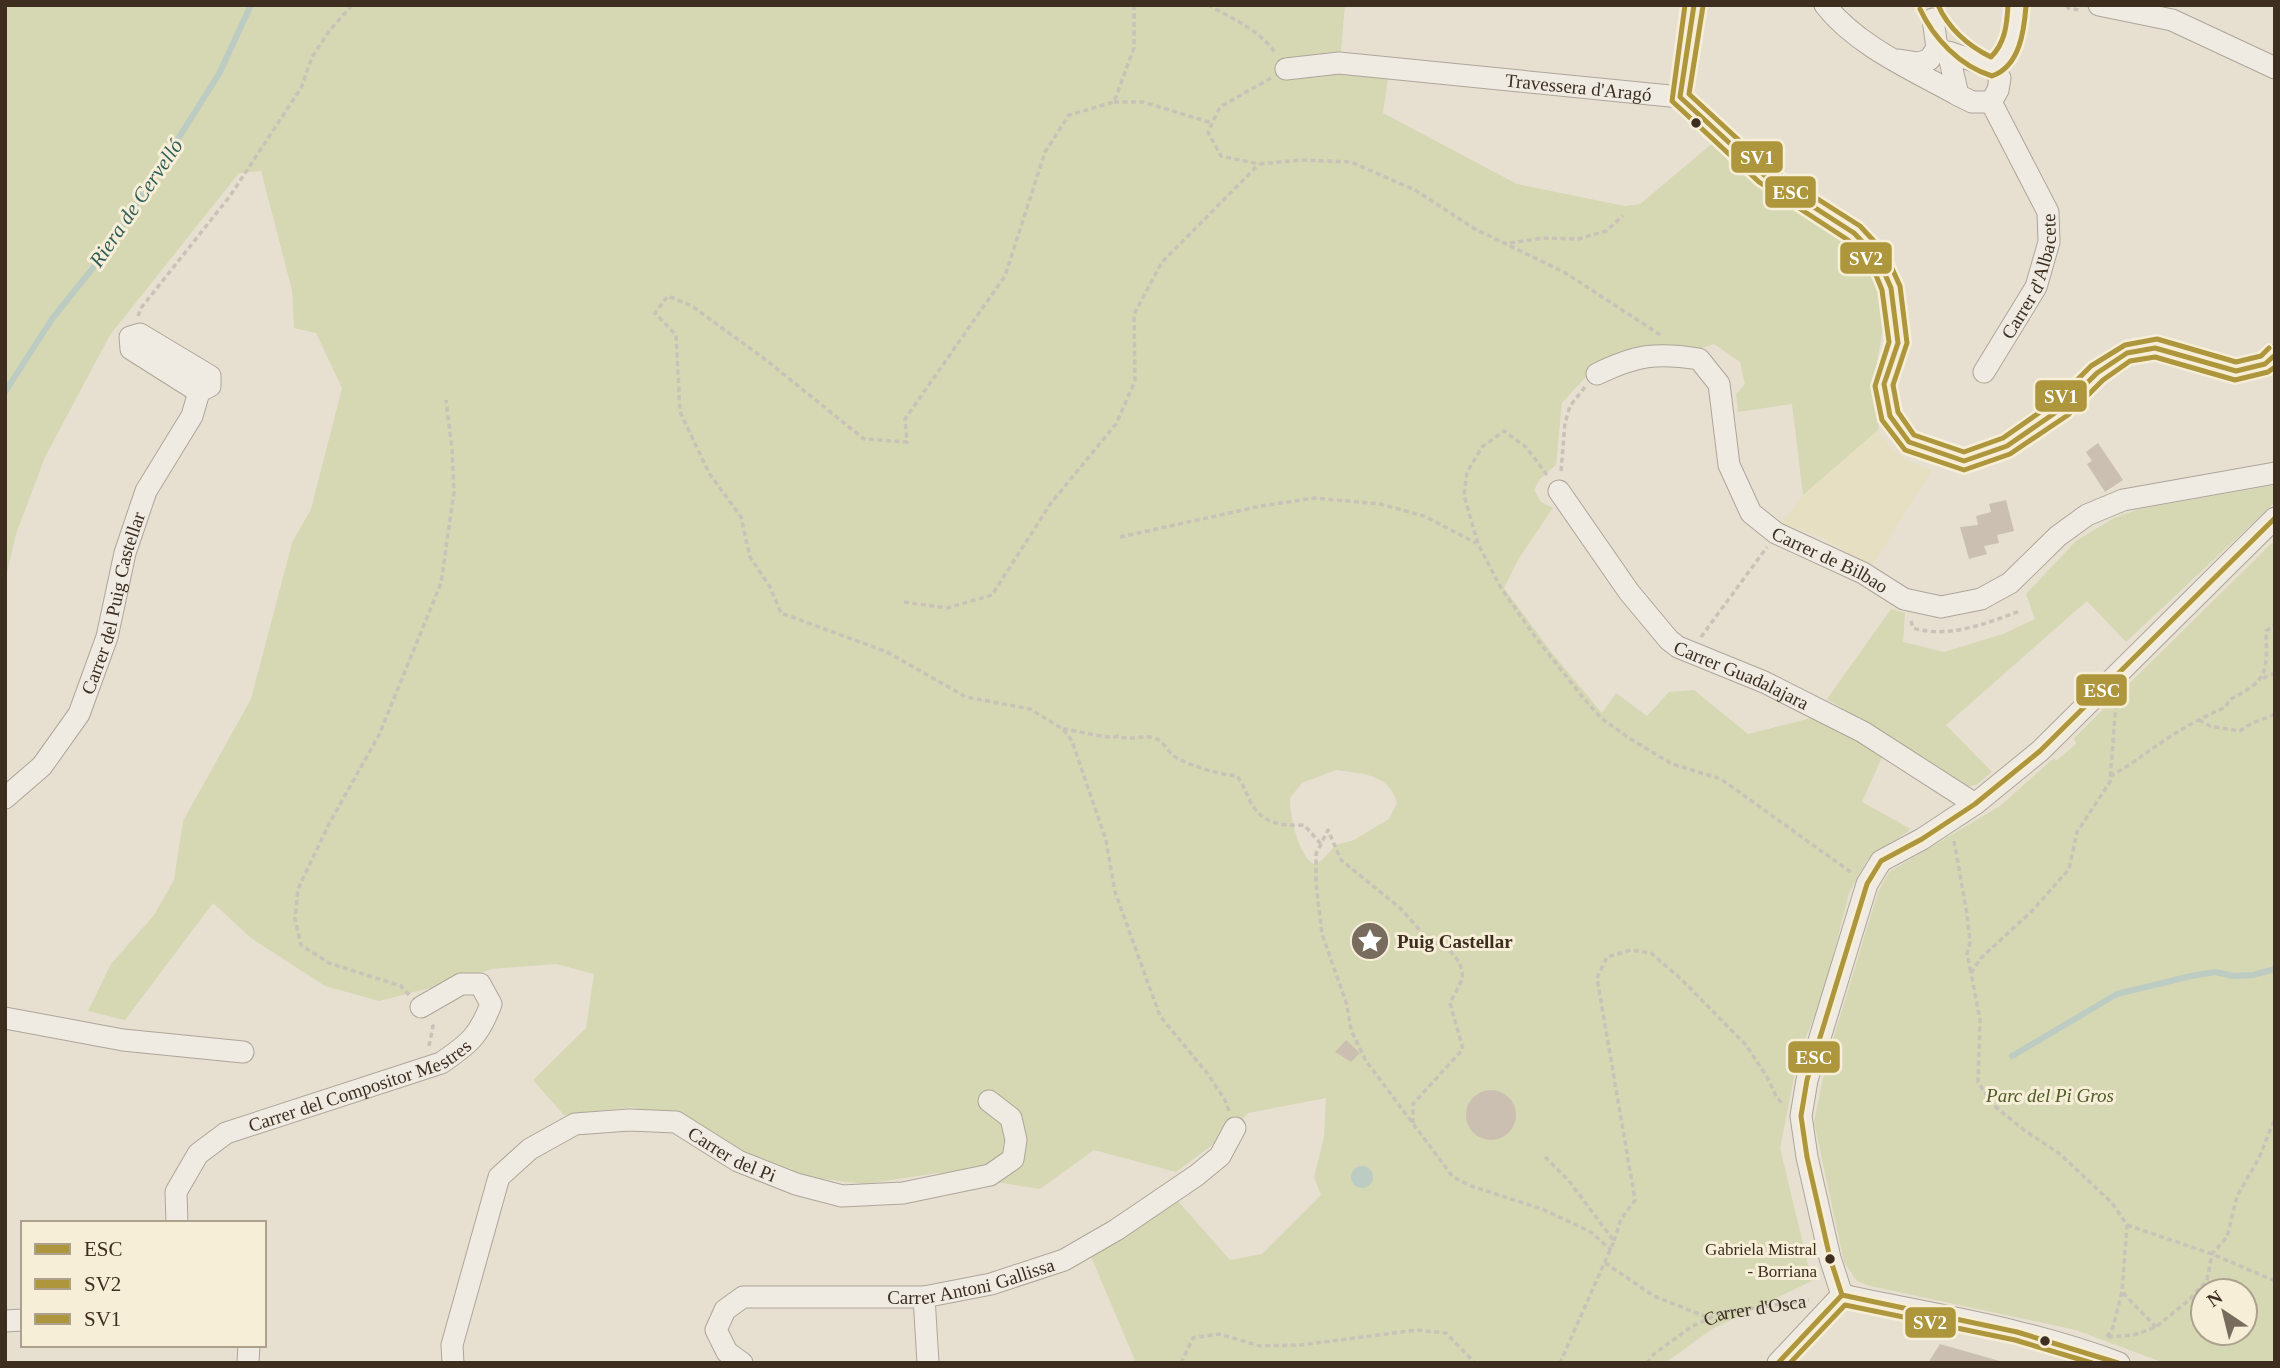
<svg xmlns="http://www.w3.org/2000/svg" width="2280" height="1368" font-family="Georgia,serif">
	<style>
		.farmland { fill: #e6dfc2 }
		.green { fill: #d6d7b3; fill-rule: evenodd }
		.water { fill: #bcccc2 }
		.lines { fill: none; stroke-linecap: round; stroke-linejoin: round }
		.stream { stroke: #bcccc2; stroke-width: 6 }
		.building { fill: #cbbfb2 }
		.street-casing { stroke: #ada599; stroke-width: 23 }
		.path { stroke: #c8c2b9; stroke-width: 3.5; stroke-dasharray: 5 3.5; stroke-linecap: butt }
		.street { stroke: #efebe3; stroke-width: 21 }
		.bus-1-casing { stroke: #f7eed8; stroke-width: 10 }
		.bus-2-casing { stroke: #f7eed8; stroke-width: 10 }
		.bus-3-casing { stroke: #f7eed8; stroke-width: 10 }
		.bus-1 { stroke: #ae963c; stroke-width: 5 }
		.bus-2 { stroke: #ae963c; stroke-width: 5 }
		.bus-3 { stroke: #ae963c; stroke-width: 5 }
		.bus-dot { fill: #3d2e20; stroke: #f7eed8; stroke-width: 2.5 }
		.labels { text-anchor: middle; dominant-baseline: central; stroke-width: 6; stroke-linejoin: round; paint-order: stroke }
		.bus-label { font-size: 17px; fill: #3d2e20; stroke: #f7eed8; text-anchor: end }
		.street-label { font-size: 19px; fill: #3d2e20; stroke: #f7eed8 }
		.poi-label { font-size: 19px; font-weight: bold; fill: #3d2e20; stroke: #f7eed8; text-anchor: start }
		.park-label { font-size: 19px; font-style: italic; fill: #4d5a26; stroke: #f7eed8 }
		.water-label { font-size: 21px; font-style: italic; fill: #2f5d5a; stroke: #f7eed8 }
		.line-badge { stroke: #f7eed8; stroke-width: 2.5 }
		.badge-label { font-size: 19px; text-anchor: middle; font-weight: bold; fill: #fff }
	</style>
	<rect width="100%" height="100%" fill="#e7e0d1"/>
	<!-- farmland -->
	<path class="farmland" d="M1877,430L1890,447L1905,460L1932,470L1871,567L1820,536L1781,524L1803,495Z"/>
	<!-- green -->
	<path class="green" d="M5,5H1345L1339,73L1388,78L1383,113L1517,184L1625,206L1640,204L1714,142L1785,200L1853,248L1876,284L1884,322L1872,393L1879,429L1803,495L1792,404L1738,412L1736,394L1745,384L1740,362L1714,344L1696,350L1642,347L1593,369L1562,403L1556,465L1540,479L1534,490L1541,502L1553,508L1519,558L1504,588L1552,653L1602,713L1616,693L1647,716L1669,692L1694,690L1748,734L1819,716L1883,755L1862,802L1911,829L1867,860L1849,893L1822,999L1799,1053L1780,1148L1812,1281L1712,1329L1665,1363H1136L1090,1254L1177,1200L1230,1260L1262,1254L1321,1195L1314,1177L1324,1137L1326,1098L1248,1113L1235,1128L1176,1172L1094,1150L1040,1189L937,1173L866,1184L813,1178L758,1161L690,1125L632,1107L564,1115L533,1080L586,1028L594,974L556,964L492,969L438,986L379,1001L325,986L251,938L213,903L125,1020L88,1011L111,964L154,915L174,880L183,821L251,699L292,543L311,509L342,388L316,333L294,328L292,290L261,171L239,173L110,335L45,457L16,534L5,581ZM1336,770C1362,774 1389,773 1397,803L1389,819L1354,840L1336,845L1322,860L1314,864C1299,857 1289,814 1290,798L1302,783Z
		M2275,485V502L2126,642L2087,601L1946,725L1992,772L1976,785L1967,787L1827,699L1891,609L1905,613L1903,642L1944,652L2003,634L2035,619L2026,594L2076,541L2114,518L2139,509Z
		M2275,540V1363H2164L2076,1330L1870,1286L1857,1281L1844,1262L1814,1122L1827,1059L1878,892L1889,872L2000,806L2054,758L2056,761L2076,744L2074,738ZM2245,1291V1333H2203V1291Z"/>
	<!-- water -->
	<path class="water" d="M1351 1177a11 11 0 1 1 22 0a11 11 0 1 1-22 0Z"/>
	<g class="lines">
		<!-- stream -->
		<path class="stream" d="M5,392L52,319L109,248L219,74L251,5
			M2012,1056L2117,994L2191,976L2215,972L2233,976L2253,975L2275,969"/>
	</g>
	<!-- building -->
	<path class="building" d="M2098,443L2123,480L2105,492L2087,464L2092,461L2086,452Z
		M2006,500L2014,531L1997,535L1999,543L1984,546L1987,554L1969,559L1960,527L1978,525L1976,516L1991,512L1989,504Z
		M1346,1040L1360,1053L1351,1062L1335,1052Z
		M1466 1115a25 25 0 1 1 50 0a25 25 0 1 1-50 0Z
		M1940,1344L2003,1362V1363H1928Z"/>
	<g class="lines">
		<!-- street casing -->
		<g class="street-casing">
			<g id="street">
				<path d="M1825,5C1857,46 1913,70 1958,95"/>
				<path d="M2099,5L2172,20L2275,68"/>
				<path d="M1948,52L1992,67L2000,78L1998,90L1991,102H1972L1958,95Z"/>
				<path d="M1899,60L1918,63L1929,60L1937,48L1933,19"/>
				<path d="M1992,67C2014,52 2015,29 2017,5"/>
				<path id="s2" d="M1286,69L1339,63L1680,97L1764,175L1854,233L1878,258L1891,288L1898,343L1884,384L1890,416L1909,442L1964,461L2007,446L2062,408L2097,373L2127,353L2155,348L2236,371L2265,364L2275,355"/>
				<path d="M1680,97L1694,5"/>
				<path d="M140,334L210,376V386L199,392L131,349L130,337Z"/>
				<path id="s3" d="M1984,372L2036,287L2049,242L2048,212L1991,102"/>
				<path id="s4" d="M1597,374C1636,355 1656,352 1699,359L1719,384L1729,465L1751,513L1776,533L1863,573L1904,599L1941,607L1981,599L2010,583L2058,536L2087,515L2123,500L2275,473"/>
				<path id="s5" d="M1559,491L1629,592L1669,640L1678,647L1764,682L1863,732L1975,804"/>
				<path id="s6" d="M5,798L42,766L79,714L107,637L125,553L146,491L192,416L199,392"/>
				<path d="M5,1018L123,1040L243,1052"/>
				<path id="s7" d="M177,1223L176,1192L198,1154L226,1133L441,1063C469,1044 479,1036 491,1004L480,984H461L421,1007"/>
				<path d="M1842,1295L1830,1258L1807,1157L1801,1116L1807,1080L1867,884L1881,861L1922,839L1975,804L2040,751L2275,518"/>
				<path d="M1842,1295C1934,1315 2031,1329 2119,1363"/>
				<path d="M924,1297L928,1363"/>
				<path d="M5,1321L23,1320"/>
				<path d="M248,1363L249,1345"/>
				<path id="s8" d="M453,1363L452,1345L499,1177L530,1149L575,1124L629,1120L676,1122L738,1161L796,1184L842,1196L903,1193L990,1175L1013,1159L1016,1140L1011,1118L989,1101"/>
				<path id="s9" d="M742,1363L727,1352L716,1330L725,1310L743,1297H924L991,1284L1064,1260L1116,1230L1197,1175L1220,1156L1235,1128"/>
				<path d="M1778,1363L1842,1295"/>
			</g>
		</g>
		<!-- path -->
		<g class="path">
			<path d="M1134,5V48L1114,102L1069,115L1045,152L1005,276L905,419L907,442L864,439L766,360L692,306L668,296L655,313L676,335L680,412L709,473L741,517L750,557L770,587L781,613L887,652L966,697L1030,709L1063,729L1072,741L1106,840L1115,892L1160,1016L1207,1073L1225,1100L1229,1111"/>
			<path d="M1208,5C1232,18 1261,31 1276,54"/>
			<path d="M2068,5V8L2080,10"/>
			<path d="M1271,78L1220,107L1208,132L1221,156L1259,164L1300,160L1351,162L1415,190L1475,229L1564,272L1662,336"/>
			<path d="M1114,102H1143L1212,123"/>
			<path d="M1510,243L1543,238L1578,239L1606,231L1623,216"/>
			<path d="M138,316L141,308L230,196L301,88L312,57L330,30L352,5"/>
			<path d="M1561,471L1565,423L1570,406L1585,387"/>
			<path d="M1547,475L1526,447L1504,431L1482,447L1467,472L1464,495L1478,544L1501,588L1536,638L1581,695L1601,718L1629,738L1672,764L1721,779L1852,873"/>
			<path d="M1120,537L1261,506L1314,498L1380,504L1424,516L1476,543"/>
			<path d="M904,602L947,608L992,595L1051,503L1116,424L1135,381L1134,314L1162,262L1259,164"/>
			<path d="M1911,621L1913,628C1949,639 1987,623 2020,611"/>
			<path d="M1701,637L1767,547"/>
			<path d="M2263,678L2275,673"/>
			<path d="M2199,720L2210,726L2240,731C2251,722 2262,720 2275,714"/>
			<path d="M1063,729C1076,730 1109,740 1118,736C1131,742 1143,733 1157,739C1165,743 1169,754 1177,758C1194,767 1218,774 1237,776C1243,784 1246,792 1250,801C1262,824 1281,826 1304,825L1321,844"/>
			<path d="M2110,776C2132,765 2150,749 2171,736C2188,725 2207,715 2226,707L2229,700C2269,679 2267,674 2266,631L2275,625"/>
			<path d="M1954,841L1967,914L1970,942L1967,954L1971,973"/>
			<path d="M409,995L401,986L329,963L301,945L295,919L298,889L330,822L379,735L441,583L454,492L452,449L446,400"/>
			<path d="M429,1046L433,1026L431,1023"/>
			<path d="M1413,1123V1104L1463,1049L1450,1003L1463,978L1460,963L1451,952L1427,938L1400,908L1341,860L1328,830L1316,854V884L1322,934L1347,1005L1351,1030L1366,1061L1453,1177L1471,1186L1542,1209L1591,1232L1611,1250"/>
			<path d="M1545,1157L1569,1181L1614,1241L1560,1363"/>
			<path d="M2127,1225L2212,1254L2275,1281"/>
			<path d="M1614,1241L1621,1219L1635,1200L1597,978L1607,957L1631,950L1651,953L1681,979L1746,1045L1767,1077L1777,1098L1784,1105"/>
			<path d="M1605,1263L1654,1296L1709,1318"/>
			<path d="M2123,1293L2156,1327"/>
			<path d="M2107,1337L2113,1327L2122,1292L2127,1225L2112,1203L2060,1154L2024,1130L1992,1104L1978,1082L1980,1020L1971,973L1981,958L2033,910L2069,869L2077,832L2110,782L2116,702"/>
			<path d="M2108,1337L2134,1335L2156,1327L2189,1300L2207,1280L2212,1254L2227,1237L2237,1196L2259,1158L2275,1118"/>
			<path d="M1181,1363L1193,1338L1219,1334L1260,1346L1301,1345L1417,1330L1446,1333L1475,1363"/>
			<path id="s1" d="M1647,1363L1654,1354L1691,1327L1720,1313L1809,1300"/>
		</g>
		<!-- street -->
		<use href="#street" class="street"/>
		<!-- bus-1 casing -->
		<g class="bus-1-casing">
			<path id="bus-1" d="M1694,5L1680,97L1764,175L1854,233L1878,258L1891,288L1898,343L1884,384L1890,416L1909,442L1964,461L2007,446L2062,408L2097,373L2127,353L2155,348L2236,371L2265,364L2275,355
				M1842,1295L1830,1258L1807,1157L1801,1116L1807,1080L1867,884L1881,861L1922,839L1975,804L2040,751L2275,518
				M1842,1295L2017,1332L2118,1363
				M1778,1363L1842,1295"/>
		</g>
		<!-- bus-2 casing -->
		<g class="bus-2-casing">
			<path id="bus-2" d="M1685,5L1672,101L1759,182L1848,240L1871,263L1882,290L1889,342L1875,386L1882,420L1905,450L1964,470L2010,454L2068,415L2103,380L2130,361L2155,357L2235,380L2268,372L2275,367
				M1920,9C1934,39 1960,66 1992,76C2020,66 2024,31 2026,6
				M1790,1363L1845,1305L2015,1340L2092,1363"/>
		</g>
		<!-- bus-3 casing -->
		<g class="bus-3-casing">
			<path id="bus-3" d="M1938,5C1948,28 1968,46 1991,57C2005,43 2007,25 2008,5
				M1703,6L1689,94L1769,168L1860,226L1885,253L1900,286L1907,343L1893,385L1898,412L1914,435L1964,452L2003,438L2056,401L2091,366L2125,345L2157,339L2236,362L2261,356L2269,348"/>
		</g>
		<!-- bus-1 -->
		<use href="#bus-1" class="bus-1"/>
		<!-- bus-2 -->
		<use href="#bus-2" class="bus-2"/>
		<!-- bus-3 -->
		<use href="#bus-3" class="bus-3"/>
	</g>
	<!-- icons -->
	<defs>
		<g id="sight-disc" transform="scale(2.0125)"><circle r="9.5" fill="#786c5e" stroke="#f7eed8"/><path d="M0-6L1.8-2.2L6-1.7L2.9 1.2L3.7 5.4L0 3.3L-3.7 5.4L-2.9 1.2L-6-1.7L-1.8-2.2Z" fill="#fff"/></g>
	</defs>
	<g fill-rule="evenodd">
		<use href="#sight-disc" x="1370" y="941"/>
	</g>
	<!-- markers -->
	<g class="bus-dot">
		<circle cx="1696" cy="123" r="6"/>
		<circle cx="1830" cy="1259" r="6"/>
		<circle cx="2045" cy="1341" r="6"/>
	</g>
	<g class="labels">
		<!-- bus labels -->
		<g class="bus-label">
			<text x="1817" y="1249">Gabriela Mistral<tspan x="1817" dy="22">- Borriana</tspan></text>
		</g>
		<!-- street labels -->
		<g class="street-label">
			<text stroke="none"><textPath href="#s2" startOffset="294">Travessera d'Aragó</textPath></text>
			<text stroke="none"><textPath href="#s3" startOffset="108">Carrer d'Albacete</textPath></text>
			<text stroke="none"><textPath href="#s4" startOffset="364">Carrer de Bilbao</textPath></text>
			<text stroke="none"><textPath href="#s6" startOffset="229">Carrer del Puig Castellar</textPath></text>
			<text stroke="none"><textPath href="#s5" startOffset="266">Carrer Guadalajara</textPath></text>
			<text stroke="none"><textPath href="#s7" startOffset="252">Carrer del Compositor Mestres</textPath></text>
			<text stroke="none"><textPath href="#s8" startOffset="452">Carrer del Pi</textPath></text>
			<text stroke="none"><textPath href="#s9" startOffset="317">Carrer Antoni Gallissa</textPath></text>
			<text stroke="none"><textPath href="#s1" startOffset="124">Carrer d'Osca</textPath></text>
		</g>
		<!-- poi labels -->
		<g class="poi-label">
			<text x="1397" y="941">Puig Castellar</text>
		</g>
		<!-- park labels -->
		<g class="park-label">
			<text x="2050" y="1095">Parc del Pi Gros</text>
		</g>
		<!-- water labels -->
		<g class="water-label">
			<text transform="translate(136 203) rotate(-56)">Riera de Cervelló</text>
		</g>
	</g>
	<g class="line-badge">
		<rect x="1730" y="140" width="54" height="34" rx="7" fill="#ae963c"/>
		<rect x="1764" y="175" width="53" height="34" rx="7" fill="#ae963c"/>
		<rect x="1839" y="241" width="54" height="34" rx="7" fill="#ae963c"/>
		<rect x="2034" y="379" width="54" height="34" rx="7" fill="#ae963c"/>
		<rect x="2075" y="673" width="53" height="34" rx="7" fill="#ae963c"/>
		<rect x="1787" y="1040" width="54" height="34" rx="7" fill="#ae963c"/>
		<rect x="1904" y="1306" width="53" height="33" rx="7" fill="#ae963c"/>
	</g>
	<g class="badge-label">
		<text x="1757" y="164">SV1</text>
		<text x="1791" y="199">ESC</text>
		<text x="1866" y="265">SV2</text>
		<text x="2061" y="403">SV1</text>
		<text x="2102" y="697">ESC</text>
		<text x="1814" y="1064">ESC</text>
		<text x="1930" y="1329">SV2</text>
	</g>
	<!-- border -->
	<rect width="2280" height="1368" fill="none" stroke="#3d2e20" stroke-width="14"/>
	<!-- legend -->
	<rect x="21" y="1221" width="245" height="126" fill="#f7eed8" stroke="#ada18e" stroke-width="2"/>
	<rect x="35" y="1244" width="35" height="10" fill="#ae963c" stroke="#ada18e" stroke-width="2"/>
	<text x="84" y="1256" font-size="21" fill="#3d2e20">ESC</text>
	<rect x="35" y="1279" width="35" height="10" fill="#ae963c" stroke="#ada18e" stroke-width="2"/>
	<text x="84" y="1291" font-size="21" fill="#3d2e20">SV2</text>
	<rect x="35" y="1314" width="35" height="10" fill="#ae963c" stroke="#ada18e" stroke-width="2"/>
	<text x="84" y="1326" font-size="21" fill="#3d2e20">SV1</text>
	<!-- north arrow -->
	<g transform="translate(2224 1312) rotate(325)"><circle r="33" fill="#f7eed8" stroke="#ada18e" stroke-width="2"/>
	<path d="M0-5L12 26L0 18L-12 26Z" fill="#786c5e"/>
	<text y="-10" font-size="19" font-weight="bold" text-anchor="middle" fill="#3d2e20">N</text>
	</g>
</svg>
